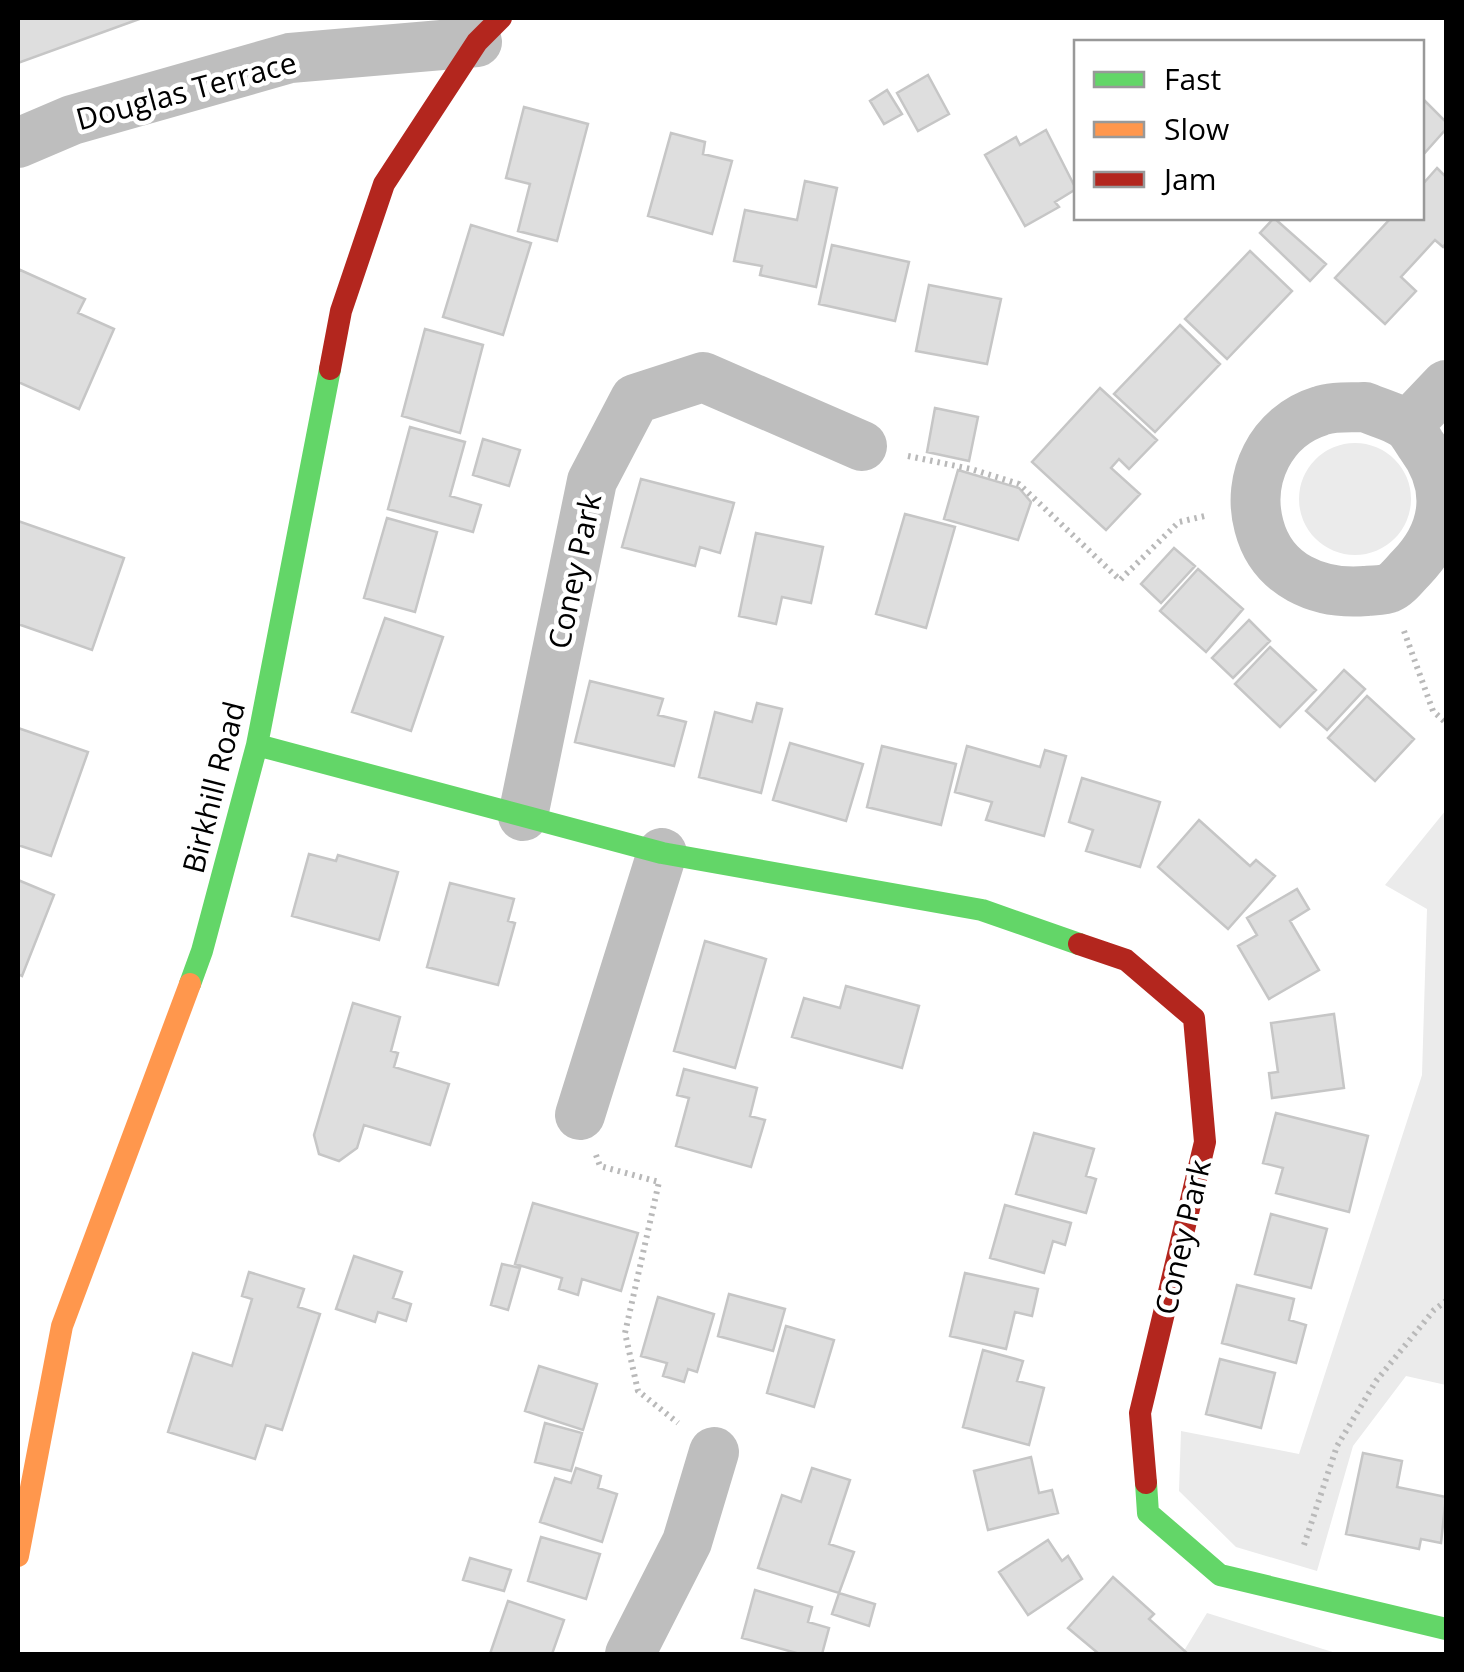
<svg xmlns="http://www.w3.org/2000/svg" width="1464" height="1672" font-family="'Open Sans',sans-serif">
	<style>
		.green { fill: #ebebeb }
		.building { fill: #dedede; stroke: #c6c6c6; stroke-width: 2.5 }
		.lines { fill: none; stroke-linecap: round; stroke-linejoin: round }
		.path { stroke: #b9b9b9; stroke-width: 6; stroke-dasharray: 2.5 5; stroke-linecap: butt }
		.street { stroke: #bebebe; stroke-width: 50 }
		.fast { stroke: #63d668; stroke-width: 22 }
		.slow { stroke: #ff974d; stroke-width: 22 }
		.jam { stroke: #b3261e; stroke-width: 22 }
		.labels { text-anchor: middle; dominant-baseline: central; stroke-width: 9; stroke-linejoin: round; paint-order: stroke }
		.street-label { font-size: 30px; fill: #000; stroke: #fff }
	</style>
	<rect width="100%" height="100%" fill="#fff"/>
	<!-- green -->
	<path class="green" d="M1299 499a56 56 0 1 1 112 0a56 56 0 1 1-112 0Z
		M1446,810V1385L1406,1376L1353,1446L1317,1571L1236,1547L1179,1491L1181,1431L1299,1454L1422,1075L1427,909L1385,885Z
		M1207,1613L1339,1654H1182Z"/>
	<!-- building -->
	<path class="building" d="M18,18H142L18,63Z
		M928,75L949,114L918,131L897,93Z
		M887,90L902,114L884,124L870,101Z
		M1422,98L1446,122V129L1422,156Z
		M524,107L588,124L557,241L518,231L530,184L506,178Z
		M1046,130L1076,189L1055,202L1059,207L1025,226L985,155L1016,137L1020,145Z
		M671,133L705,142L703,154L732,161L712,234L648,216Z
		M1437,168L1446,177V243L1443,247L1435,240L1401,277L1416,291L1385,324L1335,278L1391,218H1422V185Z
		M805,181L837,188L816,287L760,275L762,266L734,261L745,210L797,220Z
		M1274,218L1326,264L1310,281L1260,233Z
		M471,225L531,243L503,335L443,317Z
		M832,245L909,262L895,321L819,304Z
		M1250,251L1292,291L1227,359L1185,319Z
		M18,269L85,299L78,313L114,329L79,409L18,382Z
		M929,285L1001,299L987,364L916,351Z
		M1180,325L1220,364L1155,432L1114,394Z
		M425,329L483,345L460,433L402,416Z
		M1100,388L1157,440L1129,469L1119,459L1111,468L1140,494L1106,530L1032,462Z
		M935,408L978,417L969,461L927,452Z
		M410,427L465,442L450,496L481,505L473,532L388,509Z
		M483,439L520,450L509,486L473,475Z
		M958,470L1019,488L1031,502L1018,540L944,519Z
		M641,479L734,503L720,553L700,547L695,566L622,547Z
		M905,514L955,527L926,628L876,614Z
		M387,518L437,532L415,612L364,598Z
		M18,521L124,558L92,650L18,624Z
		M756,533L823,547L811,603L782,597L776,624L739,616Z
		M1174,548L1195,566L1161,603L1141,584Z
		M1198,569L1243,609L1206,652L1160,611Z
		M385,618L443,637L411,731L352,712Z
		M1249,620L1270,641L1233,678L1212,658Z
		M1270,647L1316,690L1280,727L1235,684Z
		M1344,670L1365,689L1327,730L1306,711Z
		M590,681L663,699L658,715L686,722L674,766L575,742Z
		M1367,696L1414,739L1375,781L1328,738Z
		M757,703L782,709L761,793L699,777L715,712L752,722Z
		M18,728L88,752L51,856L18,845Z
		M790,743L863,764L846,821L773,800Z
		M882,746L956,764L941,825L867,807Z
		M967,746L1040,767L1045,750L1066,756L1044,836L986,820L992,802L955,792Z
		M1082,778L1160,802L1140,867L1086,851L1093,830L1069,822Z
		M1199,820L1250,866L1256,860L1275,876L1228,929L1158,867Z
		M309,854L336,861L338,855L398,872L379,940L292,916Z
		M18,880L54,895L22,976L18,974Z
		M450,883L514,899L508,921L515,923L498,985L427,967Z
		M1297,889L1309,909L1290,921L1319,970L1269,999L1238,946L1257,935L1247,918Z
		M705,941L766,959L735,1068L674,1051Z
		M846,986L919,1006L902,1068L792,1037L804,998L840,1008Z
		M353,1003L400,1017L391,1051L398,1053L394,1067L449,1084L430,1145L364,1125L357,1148L339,1161L319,1154L314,1135Z
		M1334,1014L1344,1088L1272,1098L1269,1073L1278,1072L1271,1023Z
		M684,1069L757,1088L750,1116L765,1120L751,1167L676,1146L689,1098L677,1095Z
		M1276,1113L1368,1136L1349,1212L1276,1193L1283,1168L1263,1163Z
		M1034,1133L1094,1149L1086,1176L1096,1179L1086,1213L1016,1194Z
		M533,1203L638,1233L621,1291L582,1279L578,1295L559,1289L562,1278L515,1264Z
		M1005,1205L1071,1223L1065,1245L1053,1241L1044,1273L990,1258Z
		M1271,1214L1327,1229L1311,1288L1255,1274Z
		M354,1256L402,1272L393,1298L411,1304L406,1321L378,1312L375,1322L336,1309Z
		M502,1264L520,1268L508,1310L491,1305Z
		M249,1272L304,1289L298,1307L320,1314L282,1430L266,1425L255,1459L168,1432L193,1353L232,1366L252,1299L242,1296Z
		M965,1273L1038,1289L1032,1316L1015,1312L1006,1349L950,1336Z
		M1237,1285L1294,1299L1289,1320L1306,1325L1296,1363L1222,1343Z
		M729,1294L785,1309L773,1351L718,1336Z
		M658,1297L714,1314L697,1372L688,1369L684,1382L663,1376L667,1363L641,1356Z
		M786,1326L834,1340L814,1407L767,1393Z
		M983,1350L1023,1361L1017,1381L1044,1388L1029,1445L963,1427Z
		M1220,1359L1275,1373L1261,1428L1206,1414Z
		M539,1366L597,1384L583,1430L525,1411Z
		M545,1423L582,1433L571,1471L535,1462Z
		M1363,1453L1402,1461L1397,1487L1446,1497L1441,1543L1421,1539L1419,1549L1346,1534Z
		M1031,1457L1039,1493L1052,1490L1058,1513L988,1530L974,1471Z
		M576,1468L601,1476L598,1488L617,1494L602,1542L540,1522L555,1478L571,1483Z
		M812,1468L850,1480L829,1544L854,1552L839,1593L758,1568L782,1495L801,1502Z
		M541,1537L600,1554L586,1599L528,1581Z
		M1048,1540L1062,1561L1068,1556L1082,1579L1028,1615L999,1572Z
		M470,1558L511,1570L504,1591L463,1580Z
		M1113,1577L1154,1614L1149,1619L1188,1654H1099L1068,1628Z
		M755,1590L812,1607L808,1622L829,1628L822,1654H800L742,1638Z
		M839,1593L875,1604L869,1626L832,1614Z
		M508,1601L564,1620L552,1654H490Z"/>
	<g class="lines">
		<!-- path -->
		<path class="path" d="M908,456L971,469L1019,484L1120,580L1179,522L1209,515
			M1404,631L1433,711L1446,723
			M596,1155L600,1166L659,1182L625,1333L638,1391L678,1423
			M1304,1545L1337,1446L1376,1381L1434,1310L1446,1301"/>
		<!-- street -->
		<path class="street" d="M18,143L72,120L290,58L477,42
			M1365,407C1378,413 1397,417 1407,426C1412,430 1417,439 1421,445C1452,486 1447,531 1411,568C1405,574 1397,585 1389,588C1383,591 1372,590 1366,591C1319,595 1272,576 1259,526C1246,478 1271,426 1320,411C1333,406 1351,408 1365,407Z
			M1407,426L1446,385
			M523,816L592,481L635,399L703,377L862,446
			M580,1115L662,853
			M630,1654L687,1542L714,1452"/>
		<!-- fast -->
		<path class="fast" d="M257,745L662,853L982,910L1079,944
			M190,984L202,951L257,745L330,369
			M1146,1483L1148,1513L1220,1575L1446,1629"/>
		<!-- slow -->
		<path class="slow" d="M18,1556L62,1326L190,984"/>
		<!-- jam -->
		<path class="jam" d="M330,369L341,311L384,184L477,42L501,18
			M1079,944L1126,960L1194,1018L1205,1142L1140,1413L1146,1483"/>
	</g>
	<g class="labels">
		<!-- street labels -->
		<g class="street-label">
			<text transform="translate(186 90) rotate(-15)">Douglas Terrace</text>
			<text transform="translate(574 571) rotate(-78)">Coney Park</text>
			<text transform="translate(213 787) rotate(-76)">Birkhill Road</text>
			<text transform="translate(1182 1237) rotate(-77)">Coney Park</text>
		</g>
	</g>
	<!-- border -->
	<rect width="1464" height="1672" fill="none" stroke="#000000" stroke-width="40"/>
	<!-- legend -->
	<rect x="1074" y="40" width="350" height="180" fill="#ffffff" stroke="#999999" stroke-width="2.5"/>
	<rect x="1094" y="72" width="50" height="15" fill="#63d668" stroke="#999999" stroke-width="2.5"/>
	<text x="1164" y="90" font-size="30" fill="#000000">Fast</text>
	<rect x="1094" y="122" width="50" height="15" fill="#ff974d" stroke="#999999" stroke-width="2.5"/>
	<text x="1164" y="140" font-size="30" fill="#000000">Slow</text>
	<rect x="1094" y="172" width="50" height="15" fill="#b3261e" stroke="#999999" stroke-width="2.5"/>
	<text x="1164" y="190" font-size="30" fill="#000000">Jam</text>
</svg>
